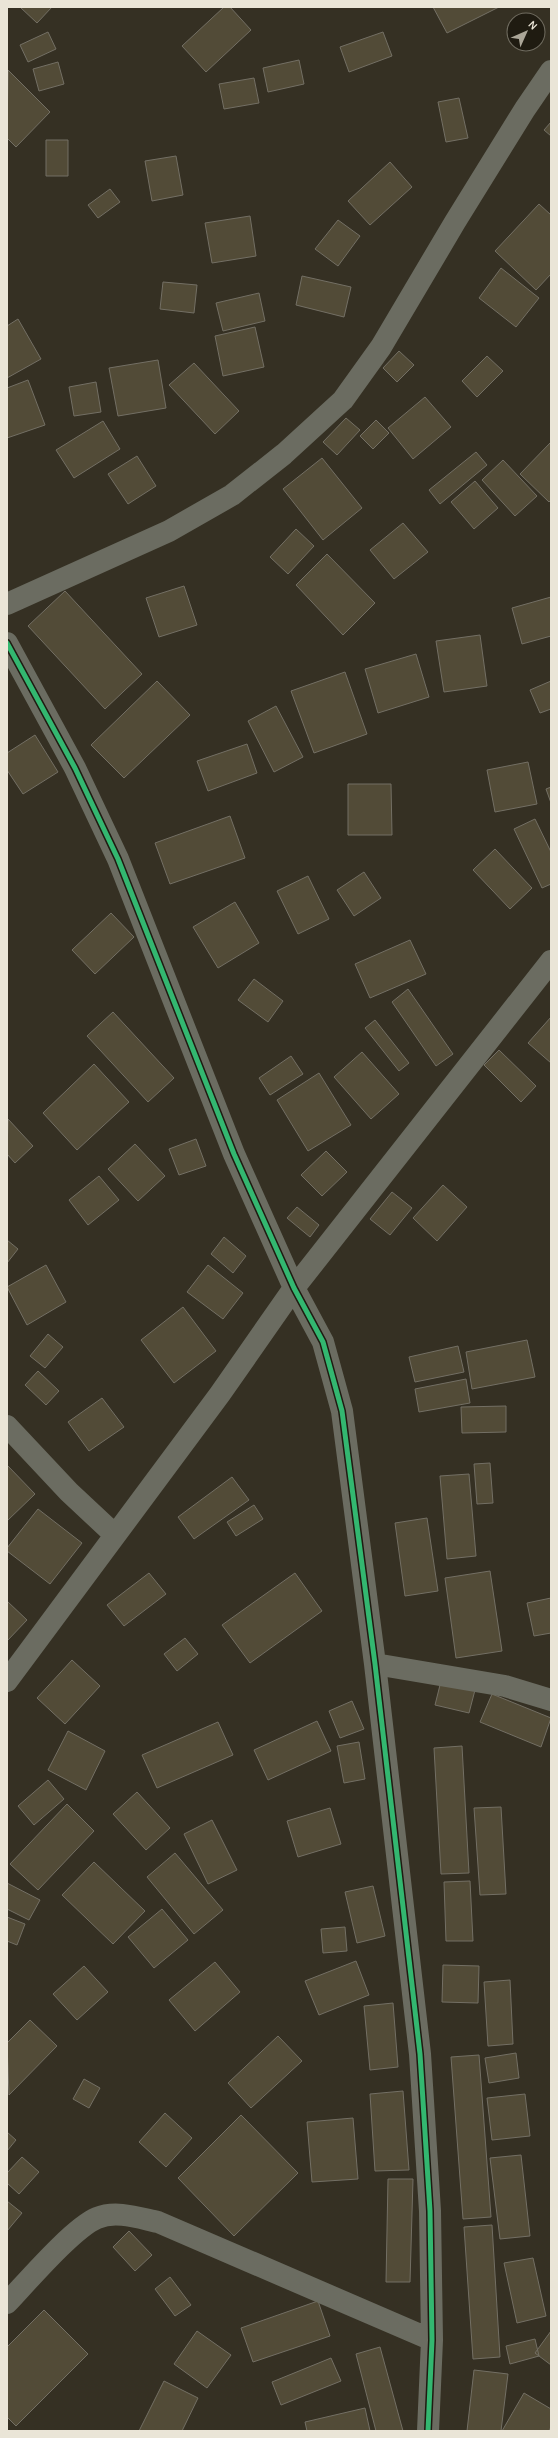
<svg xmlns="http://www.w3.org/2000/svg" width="558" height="2438" font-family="Karla,sans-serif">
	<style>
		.building { fill: #524b37; stroke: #736f64 }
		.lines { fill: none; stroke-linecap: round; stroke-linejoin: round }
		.street { stroke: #6b6c61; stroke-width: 22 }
		.cycleway-casing { stroke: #1f1b11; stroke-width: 8 }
		.cycleway { stroke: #33b770; stroke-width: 5 }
	</style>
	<rect width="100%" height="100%" fill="#353023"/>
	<!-- building -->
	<path class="building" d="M20,7H52L37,23Z
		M224,7H230L251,30L206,72L182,46Z
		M433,7H499L447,33Z
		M48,32L56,49L28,62L20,45Z
		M383,32L392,56L349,72L340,47Z
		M299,60L304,84L268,92L263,68Z
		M58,62L64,84L39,91L33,69Z
		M8,70L50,112L16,147L7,138Z
		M254,78L259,103L224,109L219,84Z
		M459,98L468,138L446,142L438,102Z
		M551,122V136L544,130Z
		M46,140H68V176H46Z
		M176,156L183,195L152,201L145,161Z
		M390,162L412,187L370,225L348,201Z
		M110,189L120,202L98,218L88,205Z
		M539,204L551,215V274L536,290L495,251Z
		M250,216L256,256L212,263L205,223Z
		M338,220L360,236L338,266L315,249Z
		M501,268L539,298L516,327L479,298Z
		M302,276L351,287L344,317L296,305Z
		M163,282L197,285L194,313L160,309Z
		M259,293L265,321L223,331L216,303Z
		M18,319L41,359L7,378V326Z
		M255,327L264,367L223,376L215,336Z
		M399,351L414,365L397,382L383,368Z
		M487,356L503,371L477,397L462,381Z
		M158,360L166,408L118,416L109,368Z
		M194,363L239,411L215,434L169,385Z
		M28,380L45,425L7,438V388Z
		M96,382L101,412L74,416L69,387Z
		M425,397L451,427L413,459L388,428Z
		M346,418L360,430L337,455L323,442Z
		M376,420L389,433L373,449L360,436Z
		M103,421L120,449L74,478L56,450Z
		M551,442V500L549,502L520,474Z
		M476,452L487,465L440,504L429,490Z
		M137,456L156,486L128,504L108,474Z
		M322,458L362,508L323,540L283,489Z
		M503,460L537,496L515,516L482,480Z
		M475,481L498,508L474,529L451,502Z
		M403,523L428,552L394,579L370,550Z
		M296,529L314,546L288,574L270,557Z
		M327,554L375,603L343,635L296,585Z
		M184,586L197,625L159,637L146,598Z
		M65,591L142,674L105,709L28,626Z
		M551,597V636L522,644L512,608Z
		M480,635L487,686L444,692L436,641Z
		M416,654L429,697L378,713L365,669Z
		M345,672L367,734L314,753L291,691Z
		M157,681L190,715L124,778L91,745Z
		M551,681V709L540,713L530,690Z
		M276,706L303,757L274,772L248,721Z
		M35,735L58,772L23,794L7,770V753Z
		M247,744L257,773L208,791L197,761Z
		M528,762L537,804L495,812L487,770Z
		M348,784H391L392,835H348Z
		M551,787V803L546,789Z
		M230,816L245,858L170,884L155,843Z
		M535,819L551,852V884L542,888L514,829Z
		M495,849L532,888L510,909L473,870Z
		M364,872L381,898L354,916L337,890Z
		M308,876L329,919L298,934L277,891Z
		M235,902L259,943L218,968L193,927Z
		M111,913L134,937L95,974L72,950Z
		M410,940L426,974L370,998L355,964Z
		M254,979L283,1001L268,1022L238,1000Z
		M408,989L453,1054L436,1066L392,1002Z
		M113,1012L174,1078L148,1102L87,1036Z
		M551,1017V1063L528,1043Z
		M375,1020L409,1063L399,1071L365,1028Z
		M499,1050L536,1086L521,1102L484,1065Z
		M362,1052L399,1094L371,1119L334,1077Z
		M291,1056L303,1074L270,1095L259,1078Z
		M94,1064L129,1102L77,1150L43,1113Z
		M319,1073L351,1125L308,1151L277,1100Z
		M8,1119L33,1146L15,1163L7,1154Z
		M196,1139L206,1166L179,1175L169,1149Z
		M135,1144L165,1176L138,1201L108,1169Z
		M326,1151L347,1172L322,1196L301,1175Z
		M99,1176L119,1200L88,1225L69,1200Z
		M443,1185L467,1207L437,1241L413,1218Z
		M392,1192L412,1208L390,1235L370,1219Z
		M297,1207L319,1225L310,1237L287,1218Z
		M224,1237L246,1256L233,1273L211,1254Z
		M7,1240L18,1249L7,1263Z
		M46,1265L66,1302L27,1325L7,1287Z
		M208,1265L243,1293L223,1319L187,1292Z
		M183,1307L216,1351L174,1383L141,1340Z
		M48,1334L63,1347L45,1368L30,1356Z
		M527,1340L535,1377L472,1389L466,1352Z
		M458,1346L464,1372L415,1382L409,1357Z
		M38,1371L59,1391L46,1405L25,1385Z
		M466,1379L470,1403L419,1412L415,1389Z
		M102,1398L124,1427L89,1451L68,1422Z
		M506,1406V1432L462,1433L461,1407Z
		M490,1463L493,1503L477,1504L474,1464Z
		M7,1465L35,1494L7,1521Z
		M469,1474L476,1556L447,1559L440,1476Z
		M232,1477L249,1500L194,1539L178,1517Z
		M254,1505L263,1519L236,1536L227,1522Z
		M38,1509L82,1543L50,1584L7,1551V1548Z
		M427,1518L438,1591L405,1596L395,1523Z
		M490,1571L502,1651L456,1658L445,1578Z
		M149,1573L166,1594L124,1626L107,1605Z
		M295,1573L322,1611L250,1663L222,1625Z
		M551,1598V1633L534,1636L527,1603Z
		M7,1601L27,1620L7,1641Z
		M185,1638L198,1654L177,1671L164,1654Z
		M72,1660L100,1686L65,1724L37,1698Z
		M441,1681L475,1690L469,1713L435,1705Z
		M492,1694L551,1718L541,1747L480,1722Z
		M352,1701L364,1729L340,1738L329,1711Z
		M317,1721L331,1751L268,1780L254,1750Z
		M218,1722L233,1755L157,1788L142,1755Z
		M68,1731L105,1751L86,1790L48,1770Z
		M359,1742L365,1779L344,1783L337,1746Z
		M462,1746L469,1873L441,1874L434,1748Z
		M48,1780L64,1799L34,1825L18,1806Z
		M137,1792L170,1828L146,1850L113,1814Z
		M67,1804L94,1831L38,1890L10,1864Z
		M501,1807L506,1894L480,1895L474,1808Z
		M330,1808L341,1844L298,1857L287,1821Z
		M212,1820L237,1870L208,1884L184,1834Z
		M175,1853L223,1910L194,1934L147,1877Z
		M94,1862L145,1911L113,1944L62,1895Z
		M470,1881L473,1941H446L444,1882Z
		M7,1883L40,1900L29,1920L7,1909Z
		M373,1886L385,1936L357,1943L345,1892Z
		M162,1909L188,1940L154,1968L128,1937Z
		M7,1917L25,1924L17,1945L7,1941Z
		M345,1927L347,1951L323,1953L321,1929Z
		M356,1961L369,1995L319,2015L305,1981Z
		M215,1962L240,1992L195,2031L169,2000Z
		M443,1965L479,1966L478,2003L442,2002Z
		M84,1966L108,1992L77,2020L53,1994Z
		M510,1980L513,2044L488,2046L484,1982Z
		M393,2003L398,2067L370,2070L364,2006Z
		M30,2020L57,2046L9,2095L7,2043Z
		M278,2036L302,2061L251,2108L228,2083Z
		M516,2053L519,2078L489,2083L485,2058Z
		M479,2055L491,2217L463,2219L451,2057Z
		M84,2079L100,2088L89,2108L73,2099Z
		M403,2091L409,2170L375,2171L370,2094Z
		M525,2094L530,2136L492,2140L487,2098Z
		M165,2113L192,2138L166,2167L139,2142Z
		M241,2115L298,2173L234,2236L178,2178Z
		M353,2118L358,2179L312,2182L307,2122Z
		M7,2132L16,2140L7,2151Z
		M521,2155L530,2236L500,2239L490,2158Z
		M22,2157L39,2172L19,2194L7,2183V2173Z
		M388,2179H413L410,2282H386Z
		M7,2201L22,2213L7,2231Z
		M492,2225L500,2357L473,2359L464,2227Z
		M129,2231L152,2255L135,2271L113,2247Z
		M533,2258L546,2316L517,2323L504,2263Z
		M170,2277L191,2305L175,2316L155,2289Z
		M318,2301L330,2336L253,2362L241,2328Z
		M44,2310L88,2354L16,2426L7,2417V2347Z
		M197,2331L231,2355L207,2388L174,2364Z
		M551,2331V2365L535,2353Z
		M535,2339L539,2356L510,2364L506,2346Z
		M380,2347L403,2431H376L356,2354Z
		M331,2358L341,2381L281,2405L272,2382Z
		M474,2370L508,2374L501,2431H467Z
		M164,2381L198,2398L182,2431H139Z
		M524,2393L551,2409V2427L549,2431H502Z
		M365,2408L370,2431H307L305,2422Z"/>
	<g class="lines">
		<!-- street -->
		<path class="street" d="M7,604L169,531L232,495L284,454L343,400L381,347L455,222L525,109L551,71
			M7,643L75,768L118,859L234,1154L294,1288L323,1342L342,1411L375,1664L420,2054L430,2211L432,2340L428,2431
			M7,1426L69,1492L115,1535
			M375,1664L505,1686L551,1700
			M7,1681L220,1394L294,1288L551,961
			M7,2303C27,2282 73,2228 97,2218C116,2210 139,2218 158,2222L432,2340"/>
		<!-- cycleway casing -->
		<g class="cycleway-casing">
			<path id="cycleway" d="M7,643L75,768L118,859L234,1154L294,1288L323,1342L342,1411L375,1664L420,2054L430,2211L432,2340L428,2431"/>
		</g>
		<!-- cycleway -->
		<use href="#cycleway" class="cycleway"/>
	</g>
	<!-- border -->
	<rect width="558" height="2438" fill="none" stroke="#eae5d7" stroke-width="16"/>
	<!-- north arrow -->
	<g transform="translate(526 32) rotate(45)"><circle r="19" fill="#1f1b11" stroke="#706c60"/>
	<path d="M0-3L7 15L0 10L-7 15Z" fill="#aba698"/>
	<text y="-6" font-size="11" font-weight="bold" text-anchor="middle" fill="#eae5d7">N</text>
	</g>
</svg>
